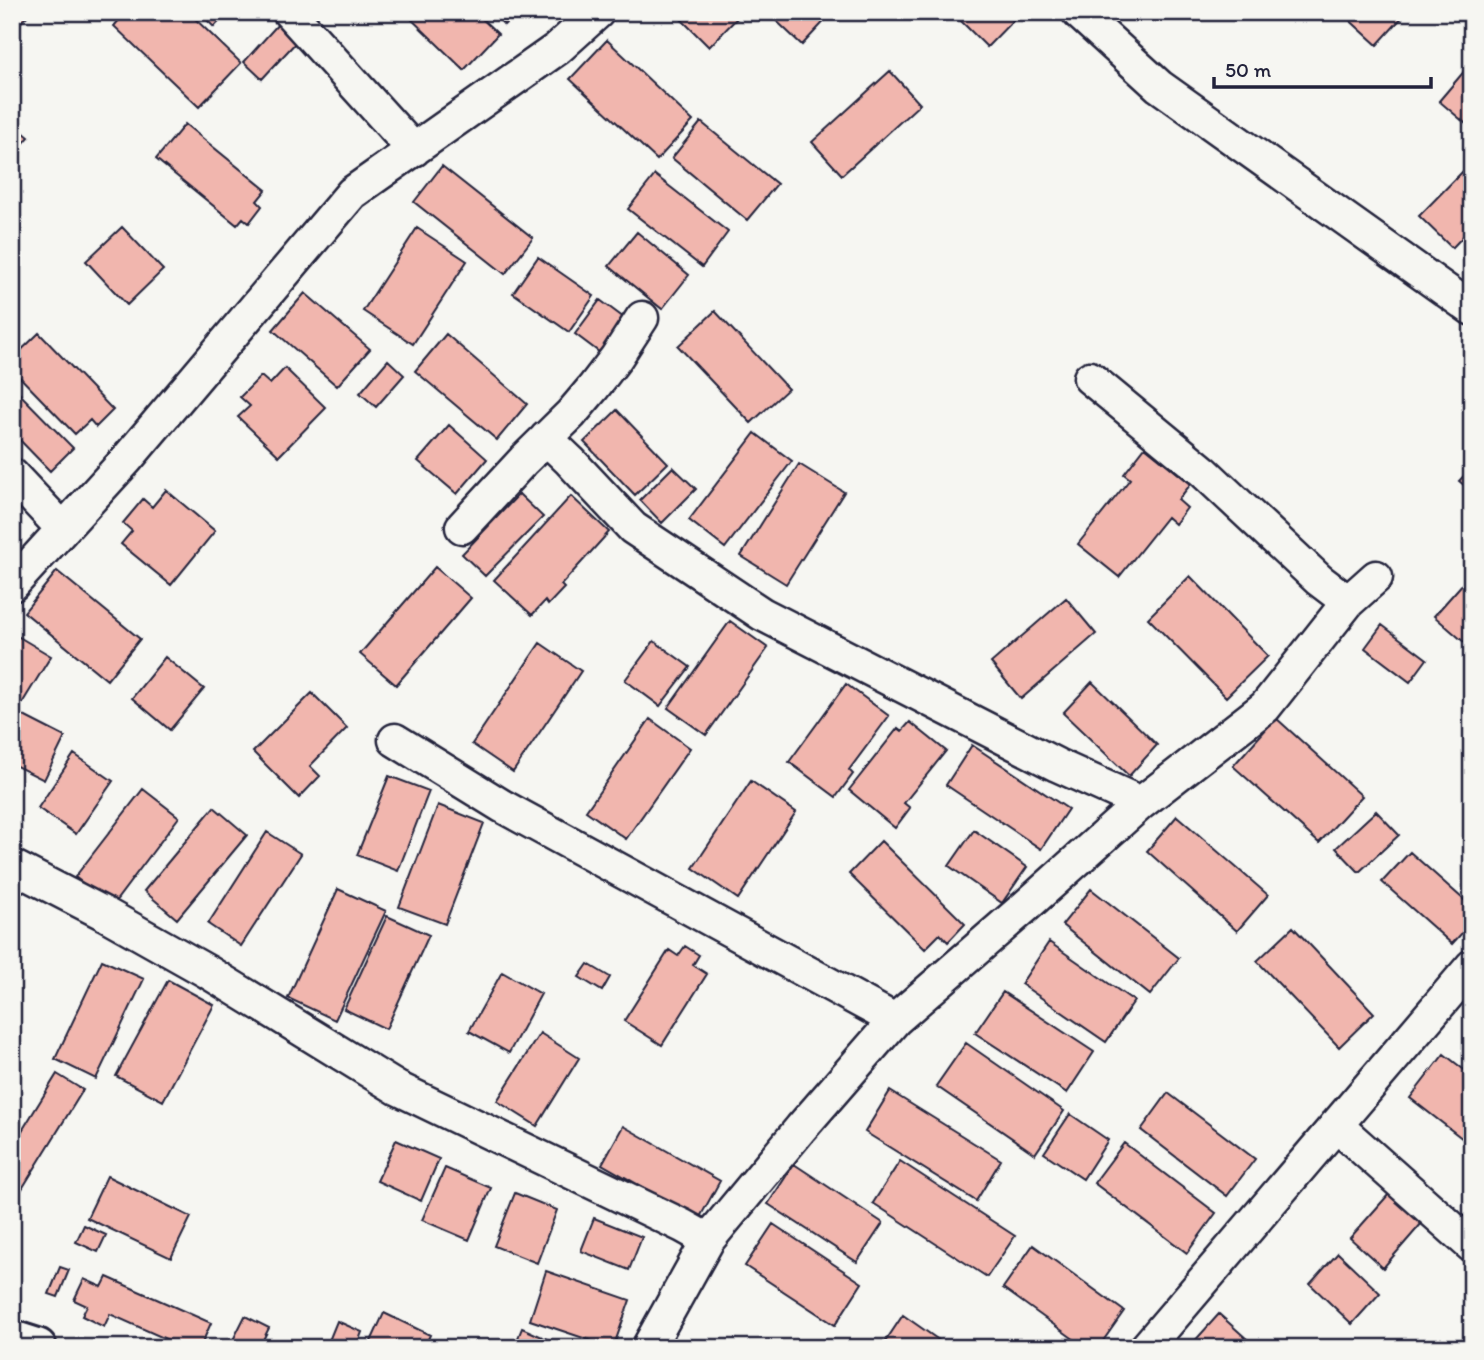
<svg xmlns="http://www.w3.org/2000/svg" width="1484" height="1360" font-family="Itim,sans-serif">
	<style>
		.building { fill: #f1b6ae; stroke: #22223b; stroke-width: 2 }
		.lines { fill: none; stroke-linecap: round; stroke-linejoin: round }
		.minor-casing { stroke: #22223b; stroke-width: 37 }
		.secondary-casing { stroke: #22223b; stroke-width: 44 }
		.minor { stroke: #f6f6f2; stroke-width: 32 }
		.secondary { stroke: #f6f6f2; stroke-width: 38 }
	</style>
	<rect width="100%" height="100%" fill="#f6f6f2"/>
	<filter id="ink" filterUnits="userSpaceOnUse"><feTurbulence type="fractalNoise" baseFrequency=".0143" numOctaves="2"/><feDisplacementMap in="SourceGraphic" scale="14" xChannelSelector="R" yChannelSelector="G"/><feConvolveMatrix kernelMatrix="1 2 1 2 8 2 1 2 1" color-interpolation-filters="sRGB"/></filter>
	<g filter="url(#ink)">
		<!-- building -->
		<path class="building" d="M12,12H31L12,31Z
			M126,12H188L241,63L199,107L114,26Z
			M199,12H228L214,27Z
			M404,12H475L498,34L464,70Z
			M493,12H518L504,25Z
			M674,12H741L742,13L709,47Z
			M767,12H833L802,45Z
			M962,12H1021L987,47L957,17Z
			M1346,12H1407L1377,45L1344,15Z
			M280,22L299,39L262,79L244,62Z
			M607,40L693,121L657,160L570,79Z
			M1472,62V129L1439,101Z
			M890,71L920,104L842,175L812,142Z
			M701,122L777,184L747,220L672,158Z
			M12,123L29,137L12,156Z
			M185,124L266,190L257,201L262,206L249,223L243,218L237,225L156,159Z
			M1471,163L1472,227L1452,248L1419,216Z
			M442,166L533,238L505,274L414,202Z
			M655,175L728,232L702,267L628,209Z
			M122,227L163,270L127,305L86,261Z
			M417,228L467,261L413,344L363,311Z
			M637,232L689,275L662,309L609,266Z
			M1472,237V255L1463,246Z
			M538,257L594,296L569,332L513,293Z
			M305,293L370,349L337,386L273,330Z
			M600,300L628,321L603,355L575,334Z
			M715,311L788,389L751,423L678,346Z
			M39,333L113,410L96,427L90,420L75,434L12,369V359Z
			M446,334L527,404L497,440L415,371Z
			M388,360L404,375L376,407L360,393Z
			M285,368L326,408L279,456L238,417L250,406L240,397L261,376L270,384Z
			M12,386L73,448L50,471L12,432Z
			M617,410L668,463L635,495L584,442Z
			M449,425L487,459L457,494L418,461Z
			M755,433L792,461L725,548L689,520Z
			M1145,447L1191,484L1178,500L1187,508L1175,524L1167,517L1119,577L1078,544L1130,479L1124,474Z
			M799,464L844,492L786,584L741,556Z
			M673,467L696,489L662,523L640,500Z
			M1472,467V492L1459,481Z
			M166,490L215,531L171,585L121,544L132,531L123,523L143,499L152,507Z
			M519,494L543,517L485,576L462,554Z
			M571,496L609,532L561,585L564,588L548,605L545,601L532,615L494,580Z
			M435,567L471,598L396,685L360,654Z
			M57,571L140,639L107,680L24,612Z
			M1472,573V649L1434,616Z
			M1190,576L1268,656L1226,697L1148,618Z
			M1066,598L1096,634L1021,699L991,663Z
			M730,621L768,648L706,735L668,708Z
			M1382,625L1427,659L1410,682L1365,648Z
			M14,634L51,656L21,705L12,700V637Z
			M654,641L690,667L660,706L625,680Z
			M540,643L581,671L513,772L472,744Z
			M165,657L204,689L170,730L132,698Z
			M1092,682L1157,745L1129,776L1063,713Z
			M846,684L889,716L849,770L853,774L836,797L789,762Z
			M312,693L347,728L310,766L320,776L299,798L253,752Z
			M12,710L65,737L44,780L12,764Z
			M1276,718L1362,796L1319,843L1233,766Z
			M650,719L690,748L626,839L586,811Z
			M910,722L946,751L904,803L910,808L895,828L849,790L898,728L902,731Z
			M972,745L1068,809L1041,849L946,785Z
			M74,754L113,781L76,834L38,808Z
			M389,776L429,791L398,871L357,855Z
			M751,781L796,812L738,899L693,868Z
			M143,789L179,817L112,906L75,877Z
			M438,805L484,823L445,924L399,907Z
			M214,807L247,835L177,919L144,891Z
			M1376,811L1399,835L1359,872L1336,848Z
			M1177,816L1268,895L1237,931L1147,851Z
			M974,830L1027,867L1002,903L949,866Z
			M267,832L301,854L241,946L208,924Z
			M881,841L965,924L948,942L940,934L925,949L849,874Z
			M1410,852L1472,907V922L1452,944L1382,882Z
			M338,889L386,911L335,1020L288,998Z
			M1091,889L1179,958L1150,995L1062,925Z
			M387,916L429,935L386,1029L344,1009Z
			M1293,927L1374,1013L1339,1047L1257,961Z
			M1049,942L1134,1001L1106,1042L1021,984Z
			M685,946L699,955L693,965L707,974L662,1045L624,1021L669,950L678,956Z
			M102,960L144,979L96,1079L55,1059Z
			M588,964L610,977L602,991L579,977Z
			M502,972L541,994L509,1053L469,1031Z
			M168,980L214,1005L163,1101L116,1076Z
			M1003,992L1094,1052L1067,1093L975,1033Z
			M540,1033L579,1058L537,1126L497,1101Z
			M966,1043L1064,1111L1035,1154L936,1086Z
			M1444,1054L1472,1076V1146L1410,1098Z
			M57,1074L83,1090L12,1205V1147Z
			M890,1091L1001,1160L976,1201L865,1132Z
			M1168,1093L1255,1159L1227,1196L1141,1130Z
			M1070,1114L1108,1140L1083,1179L1044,1153Z
			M623,1126L720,1181L699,1219L602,1164Z
			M396,1140L439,1159L421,1201L377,1181Z
			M1124,1143L1216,1213L1187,1253L1094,1183Z
			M900,1161L1015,1236L987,1277L873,1203Z
			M794,1164L883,1223L857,1262L768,1204Z
			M445,1168L491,1188L469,1240L422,1220Z
			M107,1176L191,1217L171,1258L87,1218Z
			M515,1193L557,1210L537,1263L494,1246Z
			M1389,1194L1422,1223L1383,1268L1350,1238Z
			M594,1218L642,1237L629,1270L581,1251Z
			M773,1224L862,1283L835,1325L745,1266Z
			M84,1225L106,1235L98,1252L76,1242Z
			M1033,1245L1124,1311L1098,1348H1086L1003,1288Z
			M1338,1253L1380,1293L1352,1324L1310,1284Z
			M60,1267L69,1270L58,1297L49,1294Z
			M546,1271L630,1300L613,1348L530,1320Z
			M107,1277L211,1323L200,1348H186L110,1314L104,1327L82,1316L87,1306L74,1300L84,1279L102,1287Z
			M384,1313L430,1335L424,1348H368Z
			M1219,1314L1257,1348H1193L1191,1345Z
			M903,1315L950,1348H881Z
			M245,1316L269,1328L259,1348H245L232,1342Z
			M337,1321L362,1332L356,1348H326Z
			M522,1328L567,1348H514Z
			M274,1340L284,1345L283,1348H270Z"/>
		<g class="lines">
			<!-- minor casing -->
			<g class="minor-casing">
				<path id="minor" d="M289,12L414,150
					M1078,12L1159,86L1472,309
					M1090,378L1204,472L1319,580L1348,602
					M546,438L570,461L633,528L762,614L1057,765L1141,803
					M12,475L63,529
					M462,527L524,460L571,414L593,388L616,358L642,318
					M12,585L127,459L352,193L558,48L598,12
					M395,740L502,806L895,1020
					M12,866L105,914L208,972L397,1088L683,1226L708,1240
					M1336,1125L1472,1246
					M648,1348L708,1240L801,1128L895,1020L1026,906L1141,803L1265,707L1348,602L1376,577
					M1146,1348L1472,966"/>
			</g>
			<!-- secondary casing -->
			<g class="secondary-casing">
				<path id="secondary" d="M12,1340L37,1348"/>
			</g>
			<!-- minor -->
			<use href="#minor" class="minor"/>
			<!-- secondary -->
			<use href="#secondary" class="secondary"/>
		</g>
	</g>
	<!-- margin -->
	<rect width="1484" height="1360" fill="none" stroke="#f6f6f2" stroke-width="42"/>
	<rect x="21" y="21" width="1442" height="1318" fill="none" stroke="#22223b" stroke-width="2.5" filter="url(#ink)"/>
	<!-- scale -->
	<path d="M1214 77v10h217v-10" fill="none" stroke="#22223b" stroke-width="3.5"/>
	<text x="1225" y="77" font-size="21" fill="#22223b" stroke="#f6f6f2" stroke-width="5" paint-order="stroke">50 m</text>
</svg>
